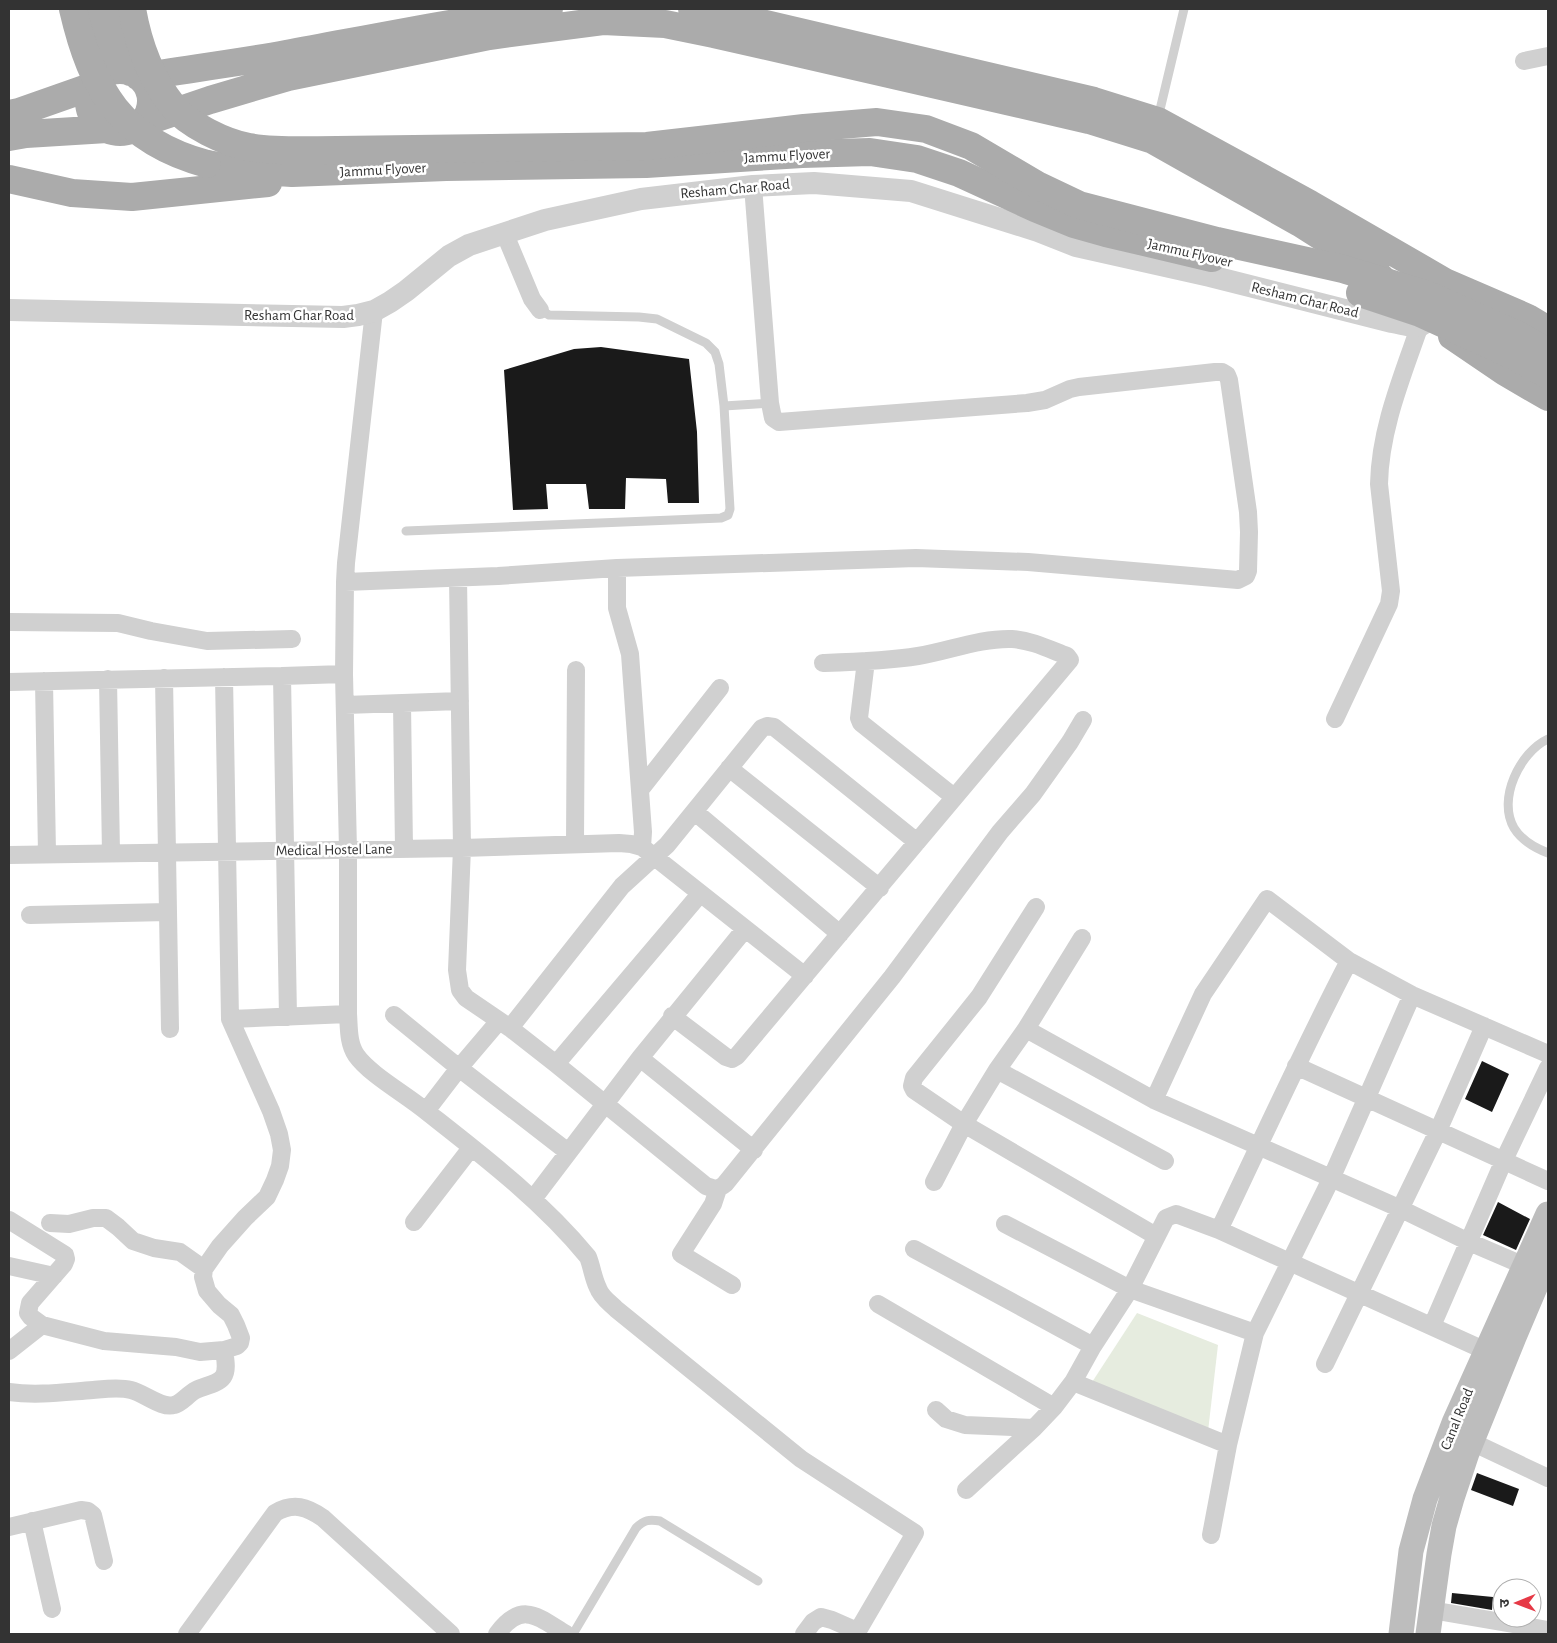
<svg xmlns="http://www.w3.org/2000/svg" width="1557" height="1643" font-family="'Alegreya Sans','Noto Sans Devanagari',sans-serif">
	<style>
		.green { fill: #e6ecdf }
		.building { fill: #1a1a1a }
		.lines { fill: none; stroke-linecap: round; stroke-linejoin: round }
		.service { stroke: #d0d0d0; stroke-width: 9 }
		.minor { stroke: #d0d0d0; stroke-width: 18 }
		.tertiary { stroke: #d0d0d0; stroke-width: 22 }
		.secondary { stroke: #bdbdbd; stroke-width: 25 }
		.primary { stroke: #ababab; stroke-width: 28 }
		.primary-bridge { stroke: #ababab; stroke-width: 28 }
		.labels { text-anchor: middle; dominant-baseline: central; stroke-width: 5; stroke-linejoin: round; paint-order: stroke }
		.street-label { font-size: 15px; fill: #333; stroke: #fff }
	</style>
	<rect width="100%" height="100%" fill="#fff"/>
	<!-- green -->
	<path class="green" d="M1137,1313L1218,1345L1207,1440L1085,1393Z"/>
	<!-- building -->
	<path class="building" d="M601,347L689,359L697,432L699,503H668L666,479L626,478L625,509H589L586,484H546L548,509L513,510L504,370L574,349Z
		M1482,1061L1509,1074L1492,1112L1465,1099Z
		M1498,1202L1530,1219L1516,1250L1483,1235Z
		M1477,1473L1519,1489L1513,1506L1471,1490Z
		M1452,1593L1493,1597L1492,1610L1451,1603Z"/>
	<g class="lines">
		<!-- service -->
		<path class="service" d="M1158,118L1184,9
			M540,310L549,315L639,317L657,319L706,343L715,352L719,364L724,406L770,403
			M406,531L721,518L728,515L730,509L724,406
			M1548,739C1520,752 1497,799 1514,828C1522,841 1535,848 1548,853
			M573,1634L636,1528C644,1520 649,1519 660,1521L758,1581"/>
		<!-- minor -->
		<path class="minor" d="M1524,61L1548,56
			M504,232L532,299L540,310
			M374,311L346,563L345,582L344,674L348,850V1014C349,1027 348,1043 356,1055C370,1075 407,1095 427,1112C483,1156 542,1201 588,1257C592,1267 593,1278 598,1288C601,1297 610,1303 616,1309L801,1459L915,1533L856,1634
			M617,568V608L630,654L643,832L642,847
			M458,578L462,848L457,970L460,990L466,998L510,1028L556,1064L706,1186C714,1189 718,1190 725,1184L892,977L1000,832L1033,794L1070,742L1083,720
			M345,582L498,576L617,568L916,558L1028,562L1238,580L1246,576L1248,571L1249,532L1248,512L1229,380L1227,375L1222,372H1215L1079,387L1070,389L1045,400L1027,403L779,422L773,418L770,403L753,186
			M9,622L118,623L151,631L207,641L292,639
			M866,661L859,718L861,723L954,797
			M282,676L344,674
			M164,678L170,1029
			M108,679L111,853
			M44,681L47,854
			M9,682L282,676L288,1017
			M402,703L404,849
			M345,705L460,701
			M1335,719L1389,604L1391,591L1379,484C1380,429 1402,377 1420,325
			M729,768L880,888
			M640,790L720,688
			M695,812L840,934
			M575,844L576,670
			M9,855L462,848L619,843L631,844L642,847L805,976
			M1036,907L979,997L914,1078L912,1086L914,1090L964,1124L1156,1236
			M30,915L168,912
			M394,1015L459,1068L568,1152
			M672,1016L726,1057L732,1059L737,1056L1070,660L1067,656C1049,649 1031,640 1012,639C980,638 949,651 918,656C887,661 854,662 823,663
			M230,1019L348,1014
			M510,1028L622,886L667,845L762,728L767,726L774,727L917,842
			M1026,1029L1154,1100L1401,1209L1469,1242L1525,1266
			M640,1058L754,1150
			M556,1064L700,894
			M1296,1066L1548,1181
			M997,1070L1165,1161
			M1154,1100L1203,994L1267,899L1349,961L1412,995L1548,1054
			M426,1111L459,1068L499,1021
			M934,1182L964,1124L997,1070L1026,1029L1082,938
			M718,1189L713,1204L681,1254L732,1285
			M533,1199L640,1058L745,929
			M9,1220L65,1255L66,1259L64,1264L30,1303L28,1313L31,1317L42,1325L104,1341L176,1347L200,1352L224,1350L237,1346L240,1343L241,1338L236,1325L231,1315L219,1305L207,1291L203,1277L204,1269L220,1246L245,1218L267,1197L275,1180L280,1166L282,1150L279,1134L271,1111L230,1019L224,677
			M414,1222L471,1148
			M50,1223L69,1224L93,1218H106L118,1227L133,1241L154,1248L180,1252L204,1269
			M1005,1224L1130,1289L1255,1333
			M1219,1230C1262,1140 1303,1049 1349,961
			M914,1249L1093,1346
			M9,1266L54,1276
			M878,1304L1054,1407
			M1432,1326L1504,1160L1548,1068
			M9,1351L42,1325
			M1325,1364L1438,1131L1484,1026
			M1073,1382L1228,1445
			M9,1392C37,1396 65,1392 93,1390C105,1389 119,1387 131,1390C144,1393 162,1409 174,1405C182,1403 188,1394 196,1390C204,1386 218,1384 223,1377C228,1370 225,1358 224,1350
			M936,1410L946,1419L965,1425L1034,1428
			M1472,1442L1548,1478
			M966,1490L1034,1428L1054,1407L1073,1382L1093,1346L1130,1289L1166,1218L1176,1214L1219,1230L1486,1351
			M32,1521L52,1609
			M9,1527L81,1510L88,1511L93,1515L104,1561
			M1211,1535L1228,1445L1255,1333L1331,1179L1412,995
			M1431,1610L1548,1630
			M187,1634L275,1513C294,1502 307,1507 323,1518L451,1634
			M497,1634C522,1600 538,1617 566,1634
			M804,1634L813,1622L821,1617L832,1620L857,1631"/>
		<!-- tertiary -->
		<path class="tertiary" d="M9,310L343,317L358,315L374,311L390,302L406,291L449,256L469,245L545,220L641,199L753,186L814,183L911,191L1038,231L1076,246L1210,276L1392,322C1418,327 1423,333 1434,306"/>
		<!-- secondary -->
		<path class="secondary" d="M1401,1634L1411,1551L1425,1499L1454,1423L1548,1214
			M1428,1634L1439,1554L1444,1526L1452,1498L1467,1453L1514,1337L1548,1257"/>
		<!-- primary -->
		<path class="primary" d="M97,9L105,51L102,76
			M117,9L124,48L130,72
			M692,9L723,14L1094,101L1158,121L1310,204L1445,282L1528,318L1548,330
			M89 101a31 31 0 1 1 62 0a31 31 0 1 1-62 0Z
			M139,77C188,69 237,63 286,54C374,38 461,20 549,9
			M9,114L19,112L93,86
			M142,123L210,100L288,77L489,36L603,21L665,24L714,34L1089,120L1153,140L1300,223L1371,268L1384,281
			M9,137L26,134L107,129
			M207,164L246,170L292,173L446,167L646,164L802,154L870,152L917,159L959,173L1035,208L1074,224L1106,233L1212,258
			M9,179L72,193L132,197L268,183
			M1452,336L1505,372L1548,397"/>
		<!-- primary-bridge -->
		<path class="primary-bridge" d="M73,9C92,91 122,141 207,164
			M132,9C138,43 151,79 173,106C188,125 226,143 249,147C278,152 308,150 337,150L647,146L804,128L877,122L926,129L971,146L1039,186L1079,205L1217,241L1343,269L1428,295L1520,336L1548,352
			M1360,293L1420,313L1512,355L1548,375"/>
	</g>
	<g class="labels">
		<!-- street labels -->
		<g class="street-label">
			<text transform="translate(787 156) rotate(-3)">Jammu Flyover</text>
			<text transform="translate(383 170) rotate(-3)">Jammu Flyover</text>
			<text transform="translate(735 189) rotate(-5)">Resham Ghar Road</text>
			<text transform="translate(1190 253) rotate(13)">Jammu Flyover</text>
			<text transform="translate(1305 300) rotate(14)">Resham Ghar Road</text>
			<text x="299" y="315">Resham Ghar Road</text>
			<text transform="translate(334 850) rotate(-1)">Medical Hostel Lane</text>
			<text transform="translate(1457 1419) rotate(-68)">Canal Road</text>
		</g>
	</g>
	<!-- border -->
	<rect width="1557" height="1643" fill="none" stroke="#333333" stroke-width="20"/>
	<!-- north arrow -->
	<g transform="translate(1517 1603) rotate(269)"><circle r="24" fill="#ffffff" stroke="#adadad"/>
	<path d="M0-4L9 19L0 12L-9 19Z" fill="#e63946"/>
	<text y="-8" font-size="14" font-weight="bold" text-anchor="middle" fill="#333333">उ</text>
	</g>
</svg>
